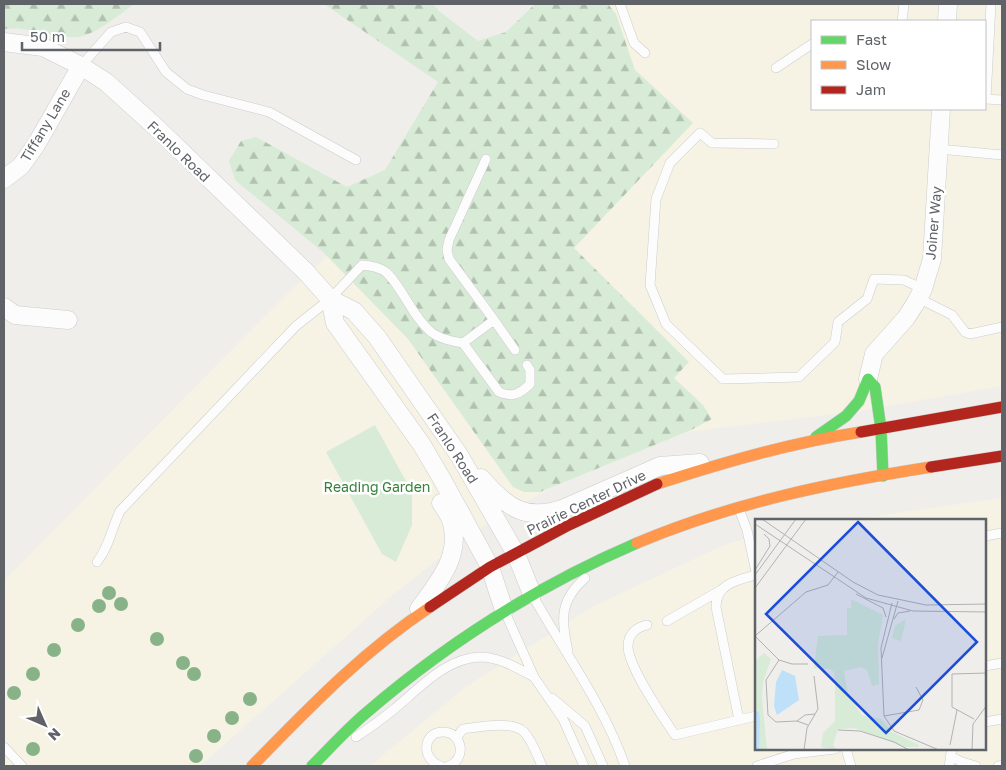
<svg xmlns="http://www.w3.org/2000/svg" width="1006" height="770" font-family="'Golos Text',sans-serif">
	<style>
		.commercial { fill: #f7f3e4; fill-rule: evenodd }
		.green { fill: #d8ebd6 }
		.forest { fill: url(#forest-firs) }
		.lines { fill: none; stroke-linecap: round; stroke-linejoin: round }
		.lane-casing { stroke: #cbcccc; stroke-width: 10 }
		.street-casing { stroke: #cbcccc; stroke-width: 19 }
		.fast-casing { stroke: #cacacb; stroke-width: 12 }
		.slow-casing { stroke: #cacacb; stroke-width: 12 }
		.jam-casing { stroke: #cacacb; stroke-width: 12 }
		.lane { stroke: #fdfcfc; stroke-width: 9 }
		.street { stroke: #fdfcfc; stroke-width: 18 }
		.fast { stroke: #63d668; stroke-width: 11 }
		.slow { stroke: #ff974d; stroke-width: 11 }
		.jam { stroke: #b3261e; stroke-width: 11 }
		.tree { fill: #88b388 }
		.labels { text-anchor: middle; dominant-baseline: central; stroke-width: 5; stroke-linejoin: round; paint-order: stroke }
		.street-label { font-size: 14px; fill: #5f6368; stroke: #fff }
		.park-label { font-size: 14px; fill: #348238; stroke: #fff }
		.inset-road { fill: none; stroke: #b1b2b2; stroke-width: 1 }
		.view { fill: #1d4ed8; fill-opacity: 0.15; stroke: #1d4ed8; stroke-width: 2.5 }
		.inset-edge { fill: none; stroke: #5f6368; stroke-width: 2.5 }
	</style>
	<defs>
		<pattern id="forest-firs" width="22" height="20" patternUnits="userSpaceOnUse" patternTransform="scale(1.25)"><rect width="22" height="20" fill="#d8ebd6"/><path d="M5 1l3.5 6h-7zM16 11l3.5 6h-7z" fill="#b2c2b1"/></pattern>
	</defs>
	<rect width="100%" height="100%" fill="#efeeea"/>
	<!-- commercial -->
	<path class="commercial" d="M574,4H1002V386L859,411L685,432L556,485L473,532L396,592L200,766H4V581L282,299L492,98ZM812,21H985V109H812Z
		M1002,498V766H370L467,686L594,606L722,546L756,535V749H985V520H848Z"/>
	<!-- green -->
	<path class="green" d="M375,425L412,492V525L396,562L382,554L326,452Z"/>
	<!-- forest -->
	<path class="forest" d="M4,4H134C120,14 94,36 77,37C52,38 29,26 4,29Z
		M324,4H433L439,11L478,41L506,32L535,4H608L616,14L635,70L693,123L574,248L689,362L674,378L703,405L712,419L691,430L540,492H524L513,487L408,339L323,252L235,180L229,161L241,141L256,137L347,187L385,170L438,82Z"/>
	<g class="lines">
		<!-- lane casing -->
		<g class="lane-casing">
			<path id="lane" d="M620,4L634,43L645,53
				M902,21L904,4
				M81,66L111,32L126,27L140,32L166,72L187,89L203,95L269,112L356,160
				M776,68L812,44
				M985,99L1002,100
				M986,99L991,4
				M774,144L712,143L700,133L670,163L656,199L650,285L666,324L723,379L799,377L835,342L838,322L867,299L874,279L904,280L923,289
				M939,149L1002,155
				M918,298L952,315L965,332L970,334L1002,327
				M494,320L515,350
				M463,343L499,392C512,398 520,394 530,384V370L527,365
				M739,509L747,530L756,572
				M985,536L1002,533
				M97,562C109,547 112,528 120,511L296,326L330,299L362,265C371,266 380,267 387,273C404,290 412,316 431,332C440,339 452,341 463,343L494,320L449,259L447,250L449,240L486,159
				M756,575C737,580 716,584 716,607L739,720L756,716
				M533,596C564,652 604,705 625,766
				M505,612L534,677L563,719L584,766
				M667,621L721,590
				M647,625C637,627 628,634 628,646C628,667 663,717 675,735L739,720
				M568,652C562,620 558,602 585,578
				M985,666L1002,663
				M552,698L585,726L603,766
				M985,722L1002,719
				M356,737C368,729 381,720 393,710C418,690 445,658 480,657C499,657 517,668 534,677
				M456,738L463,729C478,727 512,720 524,732C532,740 537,755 542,766
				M4,747L22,766
				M846,749L851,766
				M794,754L835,749
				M950,756L962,762L976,766
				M441,766C421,760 422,732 443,732C463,732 467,760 448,766
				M757,766L794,754L792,749
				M949,766L952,749
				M998,766L1002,765"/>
		</g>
		<!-- street casing -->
		<g class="street-casing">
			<path id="street" d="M947,21L948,4
				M4,42L43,47L81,66L106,82L158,129L306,272L330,299L354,311L377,337L459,455L516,554L532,594
				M4,179L21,166L36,145L81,66
				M330,299L335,323L422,445L443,481L490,567L504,610
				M4,307L15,315L68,320
				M868,379L874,354L906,318L915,304L923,289L932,259L941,109
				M481,478C507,508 527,523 567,507L660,466L700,463
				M419,609C437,584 461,557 452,524C451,517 445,509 441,503"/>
		</g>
		<!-- fast casing -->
		<g class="fast-casing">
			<path id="fast" d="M816,437L846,416L859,401L868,379L875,387L881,429L883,476
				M312,766C330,748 347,729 366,713C447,643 539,585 637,543"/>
		</g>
		<!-- slow casing -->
		<g class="slow-casing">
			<path id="slow" d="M657,484C725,462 790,443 861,432
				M637,543C732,503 829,483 931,467
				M252,766C310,707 361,653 430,607"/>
		</g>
		<!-- jam casing -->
		<g class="jam-casing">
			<path id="jam" d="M861,432L1002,407
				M931,467L1002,456
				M430,607L490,567L569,525L657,484"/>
		</g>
		<!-- lane -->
		<use href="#lane" class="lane"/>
		<!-- street -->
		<use href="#street" class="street"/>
		<!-- fast -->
		<use href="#fast" class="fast"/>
		<!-- slow -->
		<use href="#slow" class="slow"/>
		<!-- jam -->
		<use href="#jam" class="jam"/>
	</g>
	<!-- trees -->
	<g class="tree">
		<circle cx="109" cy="593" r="7"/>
		<circle cx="121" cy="604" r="7"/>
		<circle cx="99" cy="606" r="7"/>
		<circle cx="78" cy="625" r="7"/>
		<circle cx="157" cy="639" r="7"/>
		<circle cx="54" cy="650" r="7"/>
		<circle cx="183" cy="663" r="7"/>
		<circle cx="33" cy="674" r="7"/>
		<circle cx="194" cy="674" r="7"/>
		<circle cx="14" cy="693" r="7"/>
		<circle cx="250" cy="699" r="7"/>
		<circle cx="232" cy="718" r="7"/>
		<circle cx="214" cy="736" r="7"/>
		<circle cx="33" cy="749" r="7"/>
		<circle cx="196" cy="756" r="7"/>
	</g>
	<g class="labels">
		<!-- street labels -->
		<g class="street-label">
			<text transform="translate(45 125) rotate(-59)">Tiffany Lane</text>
			<text transform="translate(179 151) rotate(44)">Franlo Road</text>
			<text transform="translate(933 223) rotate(-85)">Joiner Way</text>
			<text transform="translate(453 448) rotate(57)">Franlo Road</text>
			<text transform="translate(586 502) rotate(-26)">Prairie Center Drive</text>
		</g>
		<!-- park labels -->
		<g class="park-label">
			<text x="377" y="486">Reading Garden</text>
		</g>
	</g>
	<!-- overview -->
	<g transform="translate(755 519)">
		<rect width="231" height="231" fill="#efeeea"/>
		<path d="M151,100L146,122L137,119L140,107Z" fill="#d8ebd6"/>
		<path d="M96,80L128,96L123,125L124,165L117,167L112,151L106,148L89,152L93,176L107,196L126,200L137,213L164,226L163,228H150L99,209L83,210L78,226L82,231L66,228L68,214L80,202V161L79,153L75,150L59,149L63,117L92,116V89H96ZM9,134L16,140L8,163L7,178L12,231H0V142Z" fill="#d8ebd6"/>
		<path d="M27,151L40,157L44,181L22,196L19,187L21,163ZM0,192L4,193L5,202L4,231H0Z" fill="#bfe0f9"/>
		<path class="inset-road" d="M7,0L98,63L123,76L171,86L232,85M0,5L111,79L158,92L232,93M0,51L15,27L14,20L9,15M0,56L41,0M73,66L83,53M0,69L51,0M101,75L128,89L131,98M137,84L126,129L129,197L139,212L184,231M139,100L143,94L155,92M0,117L51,73L73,66M0,117L24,141L37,145H53M127,139L143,82M24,141L11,161L13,196L21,203L42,202L53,206M129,197L164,191L168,181L161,168M219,200L197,188V155L232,154M42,202L50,196L60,195M83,211L105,212L139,223L154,231M195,226L202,191M49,231L52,209L63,190L59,157M217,231L218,205L232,186"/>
		<path class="view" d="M103,3L222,123L131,214L11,95Z"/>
		<rect width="231" height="231" class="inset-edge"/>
	</g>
	<!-- border -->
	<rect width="1006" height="770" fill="none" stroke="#5f6368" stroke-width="10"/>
	<!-- legend -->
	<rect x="811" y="20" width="175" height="90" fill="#ffffff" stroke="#bfc1c3"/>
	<rect x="821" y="36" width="25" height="8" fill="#63d668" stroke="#bfc1c3"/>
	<text x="856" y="45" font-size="15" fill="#5f6368">Fast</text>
	<rect x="821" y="61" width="25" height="8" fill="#ff974d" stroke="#bfc1c3"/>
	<text x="856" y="70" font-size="15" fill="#5f6368">Slow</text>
	<rect x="821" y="86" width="25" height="8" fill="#b3261e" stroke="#bfc1c3"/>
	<text x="856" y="95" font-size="15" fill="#5f6368">Jam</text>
	<!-- north arrow -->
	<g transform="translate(45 725) rotate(135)" stroke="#ffffff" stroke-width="4" paint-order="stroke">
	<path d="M0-4L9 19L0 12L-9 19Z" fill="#5f6368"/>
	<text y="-8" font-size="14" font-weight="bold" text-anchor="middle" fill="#5f6368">N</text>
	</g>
	<!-- scale -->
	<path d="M22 42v8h138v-8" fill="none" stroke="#5f6368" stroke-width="2.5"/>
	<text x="30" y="42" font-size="15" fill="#5f6368" stroke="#ffffff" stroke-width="4" paint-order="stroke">50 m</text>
</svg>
